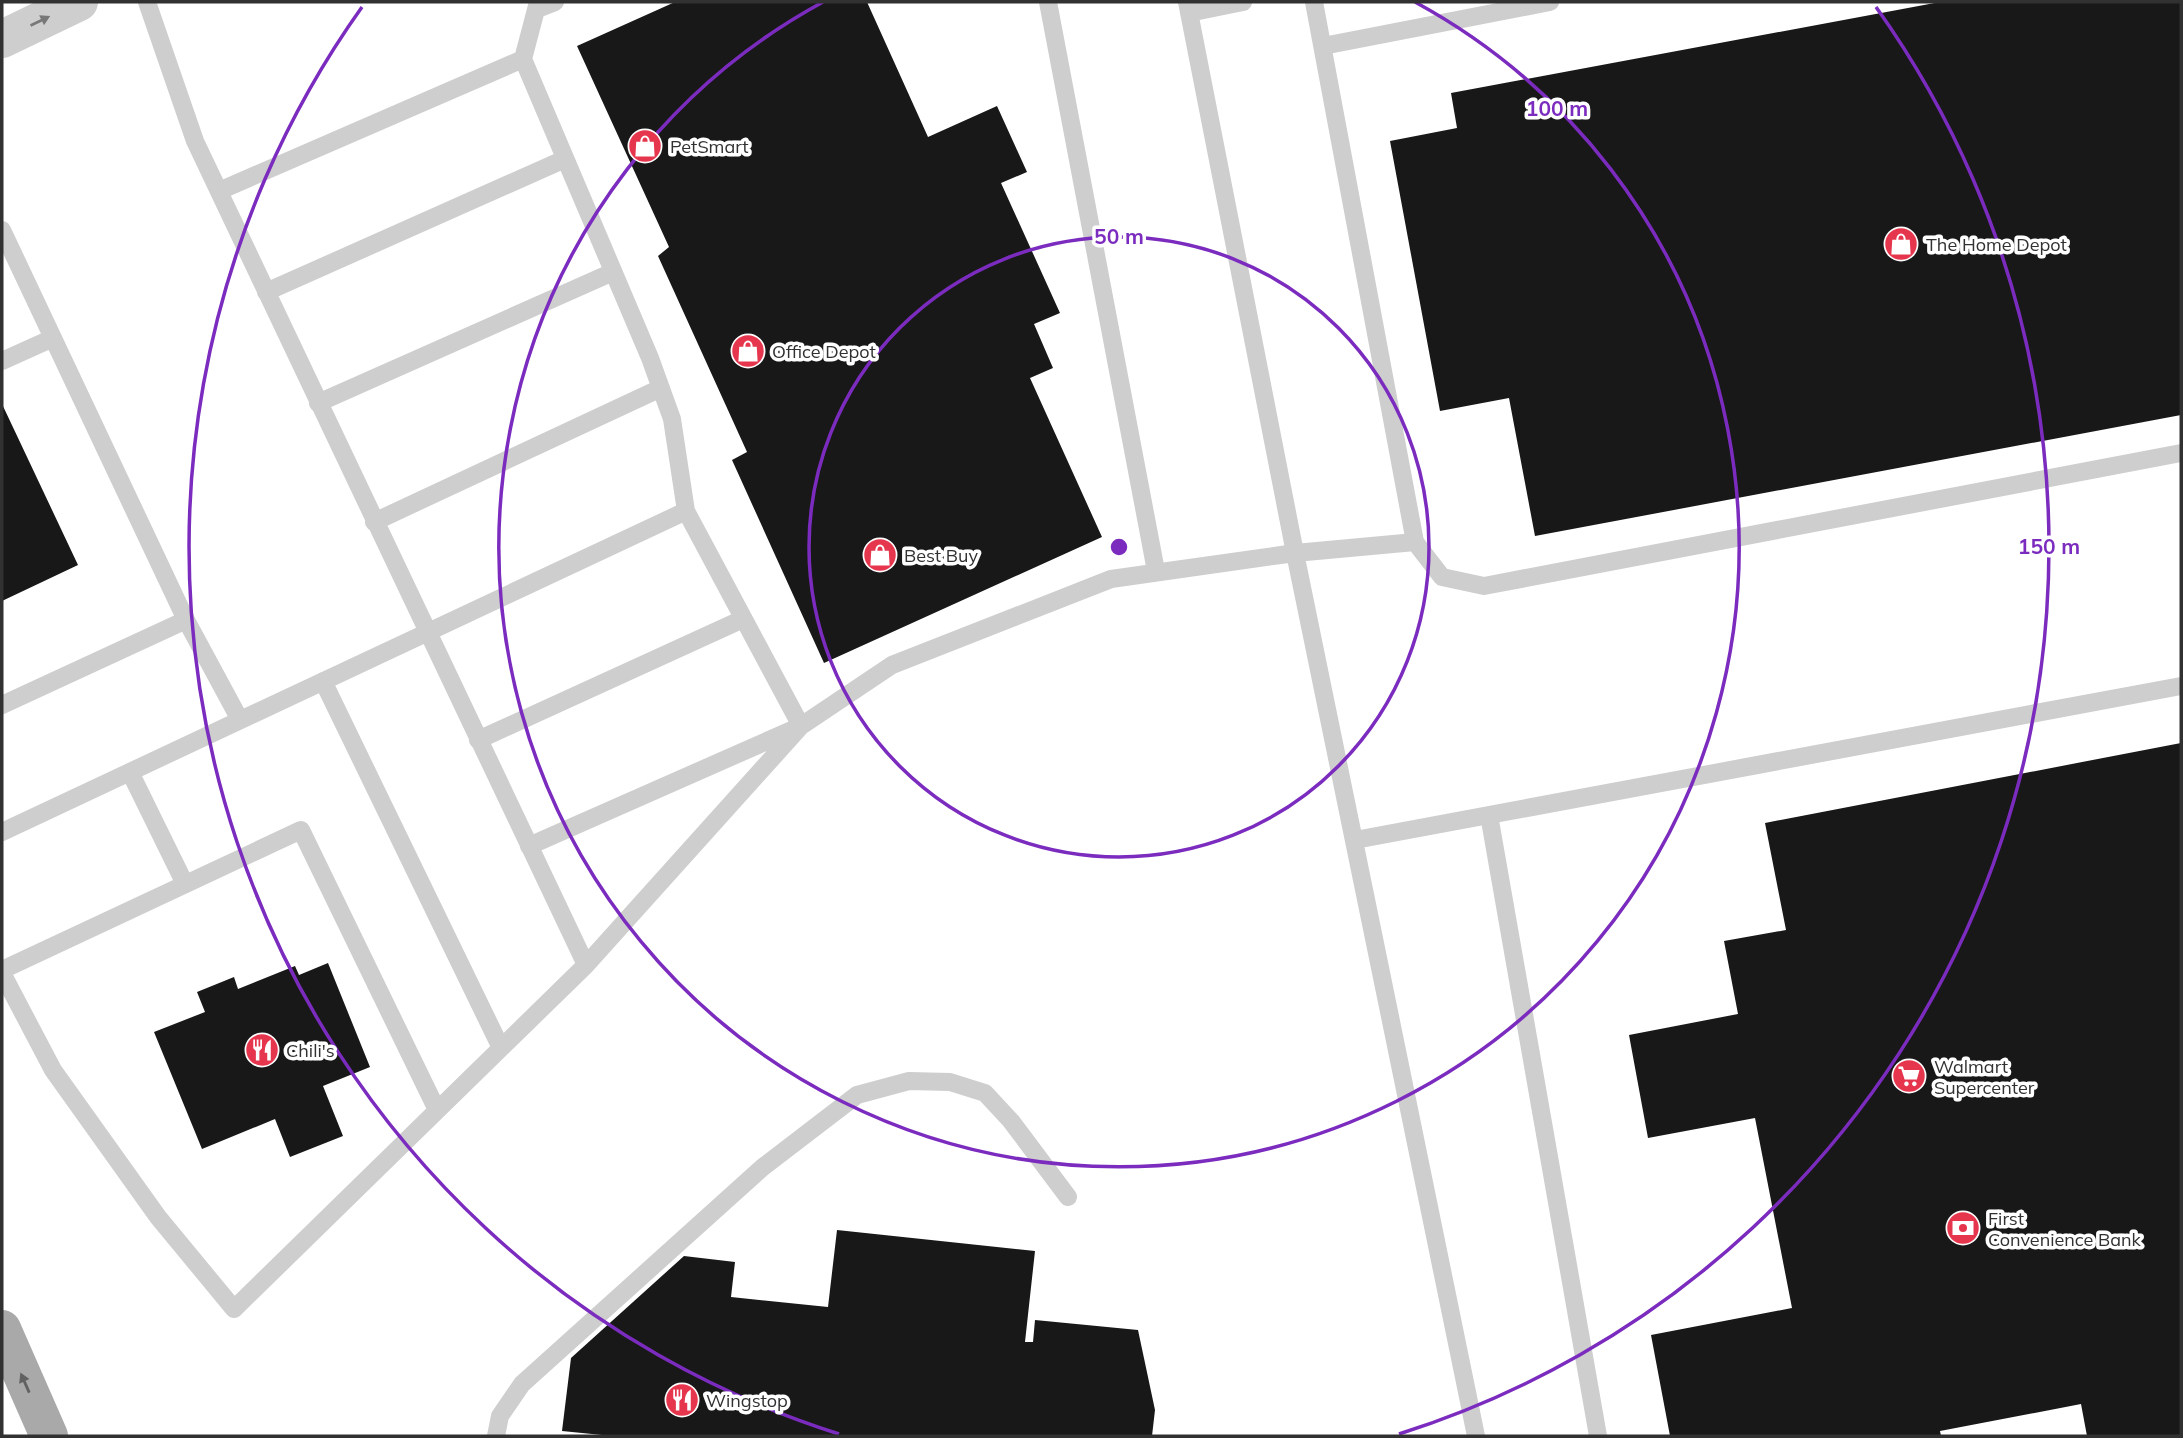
<svg xmlns="http://www.w3.org/2000/svg" width="2183" height="1438" font-family="Mulish,sans-serif">
	<style>
		.building { fill: #181818 }
		.lines { fill: none; stroke-linecap: round; stroke-linejoin: round }
		.service { stroke: #cecece; stroke-width: 18 }
		.tertiary { stroke: #cecece; stroke-width: 38 }
		.primary { stroke: #a9a9a9; stroke-width: 38 }
		.oneway { fill: #787878 }
		.oneway2 { fill: #616161 }
		.ring { fill: none; stroke: #7b2cbf; stroke-width: 3.5 }
		.labels { text-anchor: middle; dominant-baseline: central; stroke-width: 7; stroke-linejoin: round; paint-order: stroke }
		.poi-label { font-size: 18px; fill: #313131; stroke: #fff; text-anchor: start }
		.centre { fill: #7b2cbf; stroke: #fff; stroke-width: 3.5 }
		.ring-label { font-size: 21px; text-anchor: middle; font-weight: bold; fill: #7b2cbf; stroke: #fff; stroke-width: 7; stroke-linejoin: round; paint-order: stroke }
	</style>
	<rect width="100%" height="100%" fill="#fff"/>
	<!-- building -->
	<path class="building" d="M675,2H867L928,137L997,106L1027,172L1001,183L1060,313L1034,324L1053,368L1030,378L1102,537L824,663L732,460L747,452L658,256L669,247L577,46Z
		M1940,2H2181V415L1535,536L1509,398L1440,411L1390,141L1457,128L1451,93Z
		M2,404L78,565L2,601Z
		M2181,743V1436H2087L2081,1404L1940,1431L1941,1436H1670L1651,1335L1792,1308L1755,1118L1648,1138L1629,1035L1738,1014L1724,941L1786,930L1765,823Z
		M328,963L370,1067L323,1086L343,1136L290,1157L275,1119L202,1149L154,1032L205,1012L197,992L234,977L238,989L295,966L299,975Z
		M837,1230L1035,1251L1025,1342H1033L1035,1320L1138,1330L1155,1410L1152,1436H612L562,1431L571,1358L684,1256L735,1262L731,1297L828,1307Z"/>
	<g class="lines">
		<!-- service -->
		<path class="service" d="M147,2L195,141L586,965
			M1048,2L1156,571
			M1187,2L1295,553L1476,1436
			M1314,2L1415,542
			M537,9L555,2
			M1189,13L1243,2
			M1323,46L1550,2
			M219,191L523,59
			M2,230L186,620L240,720
			M266,292L565,159
			M2,361L53,338
			M318,403L613,272
			M374,522L661,388
			M323,681L501,1048
			M2,705L186,620
			M478,740L743,619
			M130,772L185,884
			M1489,815L1598,1436
			M2,832L686,511
			M1355,840L2181,686
			M529,846L801,726L686,511L672,419L650,358L523,59L538,2
			M2,970L301,830L437,1110
			M2,973L53,1070L158,1217L234,1309L586,965L801,726L892,665L1111,579L1295,553L1415,542L1442,577L1484,586L2181,453
			M496,1436L500,1416L522,1384L763,1167L857,1095L909,1081L950,1082L985,1093L1011,1121L1068,1197"/>
		<!-- tertiary -->
		<path class="tertiary" d="M2,39L79,2"/>
		<!-- primary -->
		<path class="primary" d="M2,1329L49,1436"/>
	</g>
	<!-- one-way arrows -->
	<defs><path id="oneway-solid" d="M-6-.8H1V-3.2L6.5 0L1 3.2V.8H-6Z" transform="scale(1.75)"/></defs>
	<use class="oneway" href="#oneway-solid" transform="translate(40 21) rotate(-26)"/>
	<use class="oneway2" href="#oneway-solid" transform="translate(25 1383) rotate(-114)"/>
	<!-- distance rings -->
	<g class="ring">
		<circle cx="1119" cy="547" r="310"/>
		<path d="M1415 2A620 620 0 1 1 823 2"/>
		<path d="M839 1434A930 930 0 0 1 362 7M1876 7A930 930 0 0 1 1399 1434"/>
	</g>
	<!-- icons -->
	<defs>
		<g id="shop-disc" transform="scale(1.75)"><circle r="9.5" fill="#e5364e" stroke="#fff"/><path d="M-5-2.5h2.3a2.7 3.5 0 0 1 5.4 0H5L5.5 6h-11ZM-1.5-2.5h3a1.5 2.3 0 0 0-3 0Z" fill="#fff"/></g>
		<g id="restaurant-disc" transform="scale(1.75)"><circle r="9.5" fill="#e5364e" stroke="#fff"/><path d="M-5-6h1v4h1v-4h1v4h1v-4h1v5L-1.5 .5V6h-2V.5L-5-1ZM5-6V6H3V1.5H1.5Q1.5-4 5-6Z" fill="#fff"/></g>
		<g id="supermarket-disc" transform="scale(1.75)"><circle r="9.5" fill="#e5364e" stroke="#fff"/><path d="M-6-5.5h2.5l.6 2H6L4.5 2H-2.5L-4.4-4H-6ZM-1.5 3.2a1.3 1.3 0 1 0 .1 0ZM3 3.2a1.3 1.3 0 1 0 .1 0Z" fill="#fff"/></g>
		<g id="bank-disc" transform="scale(1.75)"><circle r="9.5" fill="#e5364e" stroke="#fff"/><path d="M-6-4H6V4H-6ZM0-2.3a2.3 2.3 0 1 0 0 4.6a2.3 2.3 0 1 0 0-4.6Z" fill="#fff"/></g>
	</defs>
	<g fill-rule="evenodd">
		<use href="#shop-disc" x="645" y="146"/>
		<use href="#shop-disc" x="1901" y="244"/>
		<use href="#shop-disc" x="748" y="351"/>
		<use href="#shop-disc" x="880" y="555"/>
		<use href="#restaurant-disc" x="262" y="1050"/>
		<use href="#supermarket-disc" x="1909" y="1076"/>
		<use href="#bank-disc" x="1963" y="1228"/>
		<use href="#restaurant-disc" x="682" y="1400"/>
	</g>
	<g class="labels">
		<!-- poi labels -->
		<g class="poi-label">
			<text x="670" y="146">PetSmart</text>
			<text x="1926" y="244">The Home Depot</text>
			<text x="772" y="351">Office Depot</text>
			<text x="904" y="555">Best Buy</text>
			<text x="286" y="1050">Chili's</text>
			<text x="1934" y="1066">Walmart<tspan x="1934" dy="21">Supercenter</tspan></text>
			<text x="1988" y="1218">First<tspan x="1988" dy="21">Convenience Bank</tspan></text>
			<text x="706" y="1400">Wingstop</text>
		</g>
	</g>
	<circle cx="1119" cy="547" r="10" class="centre"/>
	<g class="ring-label">
		<text x="1557" y="116">100 m</text>
		<text x="1119" y="244">50 m</text>
		<text x="2049" y="554">150 m</text>
	</g>
	<!-- border -->
	<rect width="2183" height="1438" fill="none" stroke="#313131" stroke-width="7"/>
</svg>
